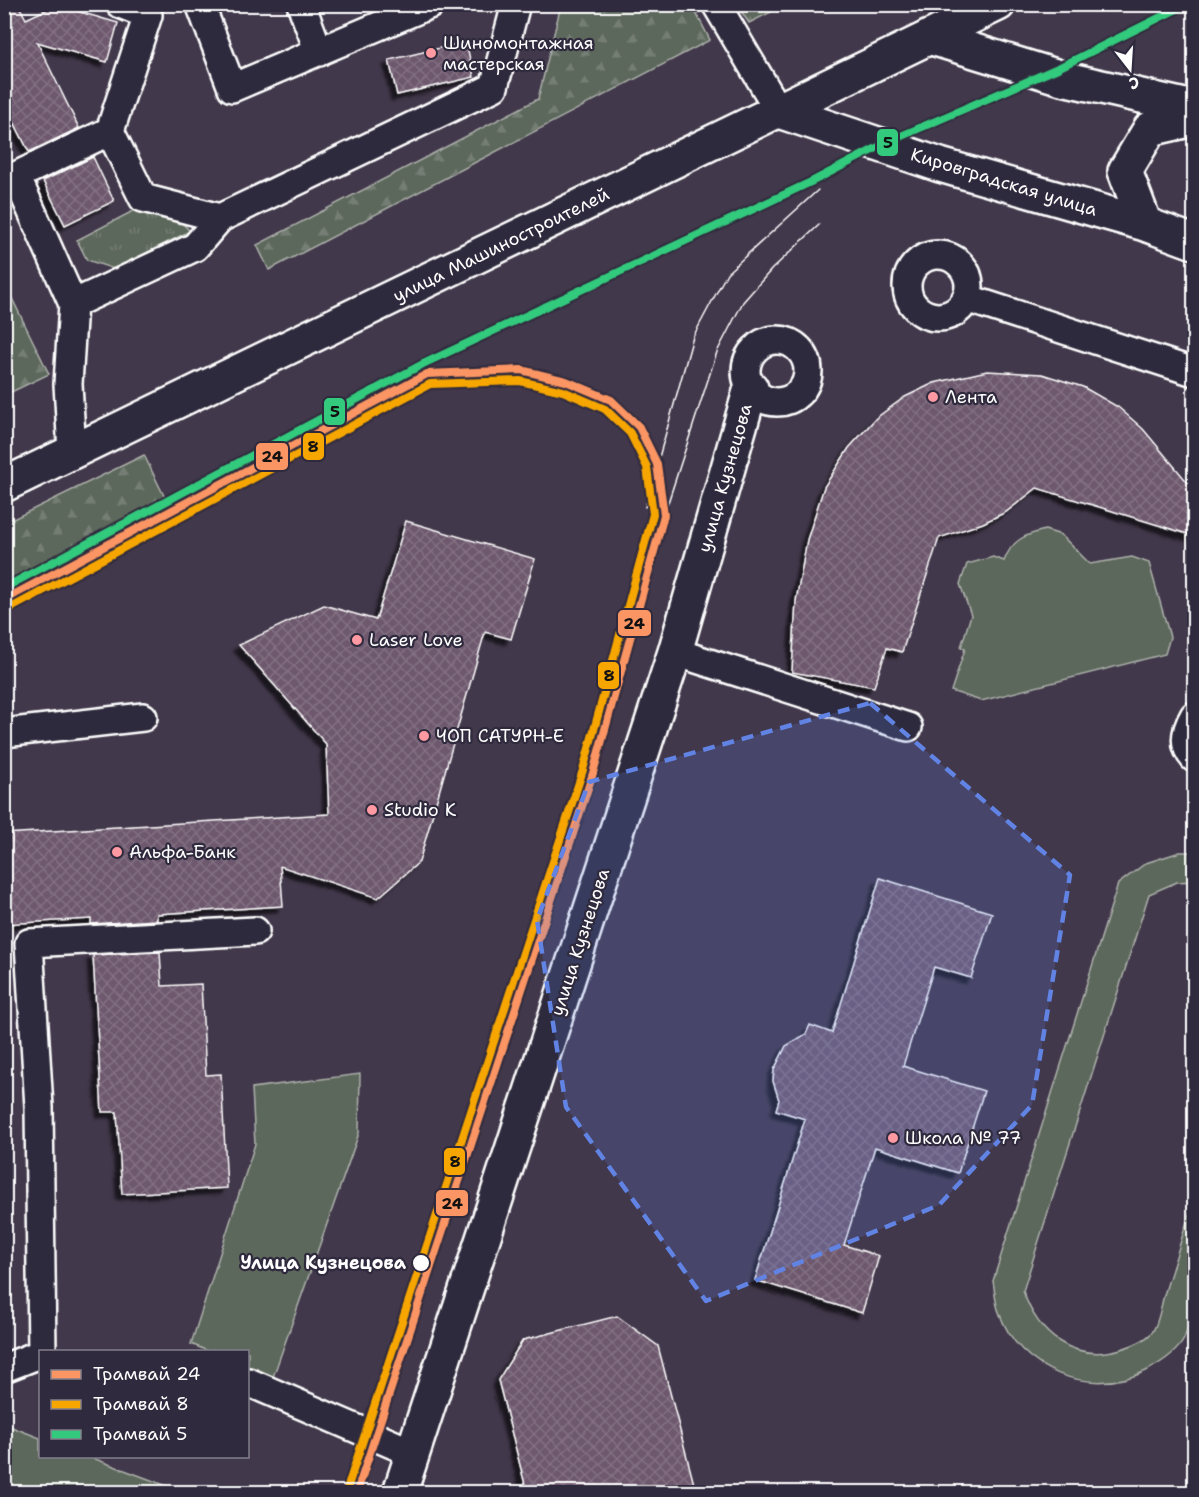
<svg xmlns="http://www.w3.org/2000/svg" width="1199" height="1497" font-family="'Shantell Sans',sans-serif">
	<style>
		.grass { fill: url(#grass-tufts); stroke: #aeb3ad; stroke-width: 1.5 }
		.forest { fill: url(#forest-firs); stroke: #aeb3ad; stroke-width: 1.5 }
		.park { fill: #5d675b; stroke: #aeb3ad; stroke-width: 1.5 }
		.building { fill: url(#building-cross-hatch); stroke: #fff; stroke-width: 1.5; filter: url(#shadow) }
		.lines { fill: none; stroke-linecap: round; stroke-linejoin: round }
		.lane-casing { stroke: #fff; stroke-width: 32 }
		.street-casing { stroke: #fff; stroke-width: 38 }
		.secondary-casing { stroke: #fff; stroke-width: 38 }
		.lane { stroke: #2f2a3d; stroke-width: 27 }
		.street { stroke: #2f2a3d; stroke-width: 33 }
		.secondary { stroke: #2f2a3d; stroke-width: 33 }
		.tram { stroke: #fff; stroke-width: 1.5 }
		.tram-1-casing { stroke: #2f2a3d; stroke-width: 12 }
		.tram-2-casing { stroke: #2f2a3d; stroke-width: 12 }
		.tram-3-casing { stroke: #2f2a3d; stroke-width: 12 }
		.tram-1 { stroke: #fb9564; stroke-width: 8 }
		.tram-2 { stroke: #f7a600; stroke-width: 8 }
		.tram-3 { stroke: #33ca7d; stroke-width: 8 }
		.marked { fill: #6183e4; fill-opacity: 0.2; stroke: #6183e4; stroke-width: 4.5; stroke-dasharray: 12 8; stroke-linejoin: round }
		.poi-dot { fill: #ff9aa2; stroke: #2f2a3d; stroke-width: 2 }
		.stop-dot { fill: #fff; stroke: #2f2a3d; stroke-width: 2 }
		.labels { text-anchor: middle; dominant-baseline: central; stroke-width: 4.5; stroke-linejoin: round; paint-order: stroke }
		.poi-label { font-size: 18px; fill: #fff; stroke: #2f2a3d; text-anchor: start }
		.street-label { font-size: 18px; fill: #fff; stroke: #2f2a3d }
		.stop-label { font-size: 18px; font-weight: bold; fill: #fff; stroke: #2f2a3d; text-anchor: end }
		.line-badge { stroke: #2f2a3d; stroke-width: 2 }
		.pale-badge-label { font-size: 16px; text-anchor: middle; font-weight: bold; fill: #111 }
	</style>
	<defs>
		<pattern id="grass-tufts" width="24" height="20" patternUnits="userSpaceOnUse" patternTransform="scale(1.5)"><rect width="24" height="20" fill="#5d675b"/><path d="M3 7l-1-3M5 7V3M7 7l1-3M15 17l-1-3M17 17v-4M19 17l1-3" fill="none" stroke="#757e74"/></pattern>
		<pattern id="forest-firs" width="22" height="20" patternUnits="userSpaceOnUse" patternTransform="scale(1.5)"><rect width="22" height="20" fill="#5d675b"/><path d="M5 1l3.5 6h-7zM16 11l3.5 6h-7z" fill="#757e74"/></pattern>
		<pattern id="building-cross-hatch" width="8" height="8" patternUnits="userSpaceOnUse" patternTransform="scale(1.5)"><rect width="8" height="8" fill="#6d586d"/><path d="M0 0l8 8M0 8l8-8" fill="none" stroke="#837183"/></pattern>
		<filter id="shadow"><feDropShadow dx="-5.5" dy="5.5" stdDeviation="1.5" flood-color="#0009"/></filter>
	</defs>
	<rect width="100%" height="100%" fill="#42384b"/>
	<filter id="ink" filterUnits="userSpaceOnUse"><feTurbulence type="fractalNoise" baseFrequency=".0167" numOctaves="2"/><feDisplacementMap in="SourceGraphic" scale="12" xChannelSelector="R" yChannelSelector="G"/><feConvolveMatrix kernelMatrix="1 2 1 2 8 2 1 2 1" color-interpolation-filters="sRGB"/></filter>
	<g filter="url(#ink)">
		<!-- grass -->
		<path class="grass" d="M135,210L179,220L190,231L114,269L87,260L77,240Z"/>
		<!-- forest -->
		<path class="forest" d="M561,5H692L710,40L269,270L257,245L538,99Z
			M737,5H785L749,23Z
			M5,284L49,374L5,395H4Z
			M144,455L168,504L5,590V523Z"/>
		<!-- park -->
		<path class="park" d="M1045,530L1061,535L1090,564L1132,557L1149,563L1170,637L1165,654L981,701L951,691L965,649L961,647L971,615L960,584L967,564L993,557L1004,561C1012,540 1024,535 1045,530Z
			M1180,852H1194V881L1177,882L1149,894L1023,1291C1038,1335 1073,1363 1121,1349C1131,1346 1147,1340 1153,1331C1159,1321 1161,1306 1164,1295C1174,1263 1184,1231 1194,1199C1195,1241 1199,1302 1184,1339C1177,1353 1159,1364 1146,1371C1091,1398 1019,1372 999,1312C995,1303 995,1291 993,1281L1118,884L1146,863Z
			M360,1074L359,1133L272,1380L248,1369V1352L208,1351L191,1344L255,1144L252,1088Z
			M4,1424L40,1438V1456L90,1457L183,1492H5Z"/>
		<!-- building -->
		<path class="building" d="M4,4H18L26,19L56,5L118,23L107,62L37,42L79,128L29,152L4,102Z
			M466,42L474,77L397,95L389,60Z
			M93,157L114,201L65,225L43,181Z
			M987,371L1042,374L1083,387L1118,407L1143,429L1194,490V536L1037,488L1006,512L983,523L939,538L902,652L887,648L874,687L792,672L796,601L807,540L824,487L849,448L876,418L905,397L934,383Z
			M406,521L535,559L511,639L485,632L419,862L378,898L280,866L283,906L157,914V920L91,924V919L4,924V834L329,814L326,744L239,645L324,605L376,620Z
			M880,878L992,913L971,978L934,967L903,1066L984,1091L958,1173L875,1147L844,1245L879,1256L862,1313L755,1280L805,1119L776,1110L779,1100L773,1081L774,1070L786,1046L806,1034L810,1025L832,1033Z
			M160,952L162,986L201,984L206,1075L221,1074L227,1188L122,1194L117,1112H102L93,955Z
			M617,1316L658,1346L696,1492H527L498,1380L523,1340Z"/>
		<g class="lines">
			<!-- lane casing -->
			<g class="lane-casing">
				<path id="lane" d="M200,4L232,88L431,4
					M301,4L319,52
					M716,4L779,111
					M110,131L148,15L120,4
					M907 286a31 31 0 1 1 62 0a31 31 0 1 1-62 0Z
					M966,298L1194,372
					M73,304L195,247L220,218
					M746 371a31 31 0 1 1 62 0a31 31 0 1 1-62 0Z
					M72,452L68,384L73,304L16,176L110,131L143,198L220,218L494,87L516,4
					M675,652L908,727
					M1194,716C1186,730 1182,745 1194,758
					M4,733L143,717
					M42,1352L39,1107L29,943L255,931
					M4,1368L40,1354
					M248,1382L413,1453"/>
			</g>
			<!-- street casing -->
			<g class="street-casing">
				<path id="street" d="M400,1492L675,652L751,388"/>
			</g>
			<!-- secondary casing -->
			<g class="secondary-casing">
				<path id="secondary" d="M929,37L1062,78L1194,108
					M779,111L940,165L1145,224L1194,242
					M1145,224L1125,171L1150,129L1194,119
					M4,485L998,4"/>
			</g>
			<!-- lane -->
			<use href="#lane" class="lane"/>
			<!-- street -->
			<use href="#street" class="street"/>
			<!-- secondary -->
			<use href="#secondary" class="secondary"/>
			<!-- tram -->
			<path class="tram" d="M645,507L693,337L727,273L818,190
				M664,515L717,352L743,302L772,269L819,225"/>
			<!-- tram-1 casing -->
			<g class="tram-1-casing">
				<path id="tram-1" d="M4,600L427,374L521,370L566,381L611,400L639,427L657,464L664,515L593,773L357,1492"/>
			</g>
			<!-- tram-2 casing -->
			<g class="tram-2-casing">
				<path id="tram-2" d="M9,609L430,384L520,381L563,391L605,409L630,433L647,467L653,514L583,770L347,1489"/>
			</g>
			<!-- tram-3 casing -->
			<g class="tram-3-casing">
				<path id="tram-3" d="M4,588L423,364L813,181L892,140L1058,68L1187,4"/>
			</g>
			<!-- tram-1 -->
			<use href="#tram-1" class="tram-1"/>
			<!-- tram-2 -->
			<use href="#tram-2" class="tram-2"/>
			<!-- tram-3 -->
			<use href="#tram-3" class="tram-3"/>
		</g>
	</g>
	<!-- marked area -->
	<path class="marked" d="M870,703L1070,875L1032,1105L939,1205L706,1301L566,1107L537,920L589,782Z"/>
	<!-- markers -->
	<g class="poi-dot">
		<circle cx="431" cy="53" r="6"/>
		<circle cx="933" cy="397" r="6"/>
		<circle cx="357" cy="640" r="6"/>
		<circle cx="424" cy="736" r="6"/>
		<circle cx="372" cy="810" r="6"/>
		<circle cx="117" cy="852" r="6"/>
		<circle cx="893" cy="1138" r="6"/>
	</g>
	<circle class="stop-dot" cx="421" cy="1263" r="9"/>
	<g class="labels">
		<!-- poi labels -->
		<g class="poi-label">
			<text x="443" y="43">Шиномонтажная<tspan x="443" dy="21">мастерская</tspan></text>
			<text x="945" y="397">Лента</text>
			<text x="369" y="640">Laser Love</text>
			<text x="436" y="736">ЧОП САТУРН-Е</text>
			<text x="384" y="810">Studio K</text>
			<text x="129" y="852">Альфа-Банк</text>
			<text x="905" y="1138">Школа № 77</text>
		</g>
		<!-- street labels -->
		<g class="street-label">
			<text transform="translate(1004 182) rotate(17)">Кировградская улица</text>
			<text transform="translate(501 245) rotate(-26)">улица Машиностроителей</text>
			<text transform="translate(725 478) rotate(-74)">улица Кузнецова</text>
			<text transform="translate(580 942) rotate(-72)">улица Кузнецова</text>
		</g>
		<!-- stop labels -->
		<g class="stop-label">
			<text x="406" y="1263">Улица Кузнецова</text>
		</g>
	</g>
	<g class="line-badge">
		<rect x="876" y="128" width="23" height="29" rx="6" fill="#33ca7d"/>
		<rect x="323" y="397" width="23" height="29" rx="6" fill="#33ca7d"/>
		<rect x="302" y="432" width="23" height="29" rx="6" fill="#f7a600"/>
		<rect x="255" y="442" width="34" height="29" rx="6" fill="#fb9564"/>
		<rect x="617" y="609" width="35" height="28" rx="6" fill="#fb9564"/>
		<rect x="597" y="661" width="23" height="29" rx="6" fill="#f7a600"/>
		<rect x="443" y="1147" width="23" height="29" rx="6" fill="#f7a600"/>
		<rect x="435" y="1189" width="34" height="28" rx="6" fill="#fb9564"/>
	</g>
	<g class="pale-badge-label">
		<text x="888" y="148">5</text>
		<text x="335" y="417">5</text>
		<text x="313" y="452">8</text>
		<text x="272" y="462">24</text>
		<text x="634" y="629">24</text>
		<text x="609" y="681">8</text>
		<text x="455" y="1167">8</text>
		<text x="452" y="1209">24</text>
	</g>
	<!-- margin -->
	<rect width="1199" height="1497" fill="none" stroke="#2f2a3d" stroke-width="24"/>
	<rect x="12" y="12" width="1175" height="1473" fill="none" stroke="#fff" stroke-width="2" filter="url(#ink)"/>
	<!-- legend -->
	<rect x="39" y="1350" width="210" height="108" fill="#2f2a3d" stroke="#827f8b" stroke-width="1.5"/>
	<rect x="51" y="1370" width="30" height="9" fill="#fb9564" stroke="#827f8b" stroke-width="1.5"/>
	<text x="93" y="1380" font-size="18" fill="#ffffff">Трамвай 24</text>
	<rect x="51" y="1400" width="30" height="9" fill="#f7a600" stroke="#827f8b" stroke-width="1.5"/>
	<text x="93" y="1410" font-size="18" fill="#ffffff">Трамвай 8</text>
	<rect x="51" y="1430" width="30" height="9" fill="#33ca7d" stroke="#827f8b" stroke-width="1.5"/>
	<text x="93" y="1440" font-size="18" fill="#ffffff">Трамвай 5</text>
	<!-- north arrow -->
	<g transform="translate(1130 69) rotate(163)" stroke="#2f2a3d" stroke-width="4.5" paint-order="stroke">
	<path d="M0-4.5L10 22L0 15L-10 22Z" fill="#ffffff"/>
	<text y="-9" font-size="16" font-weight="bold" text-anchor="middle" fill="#ffffff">С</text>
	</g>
</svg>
